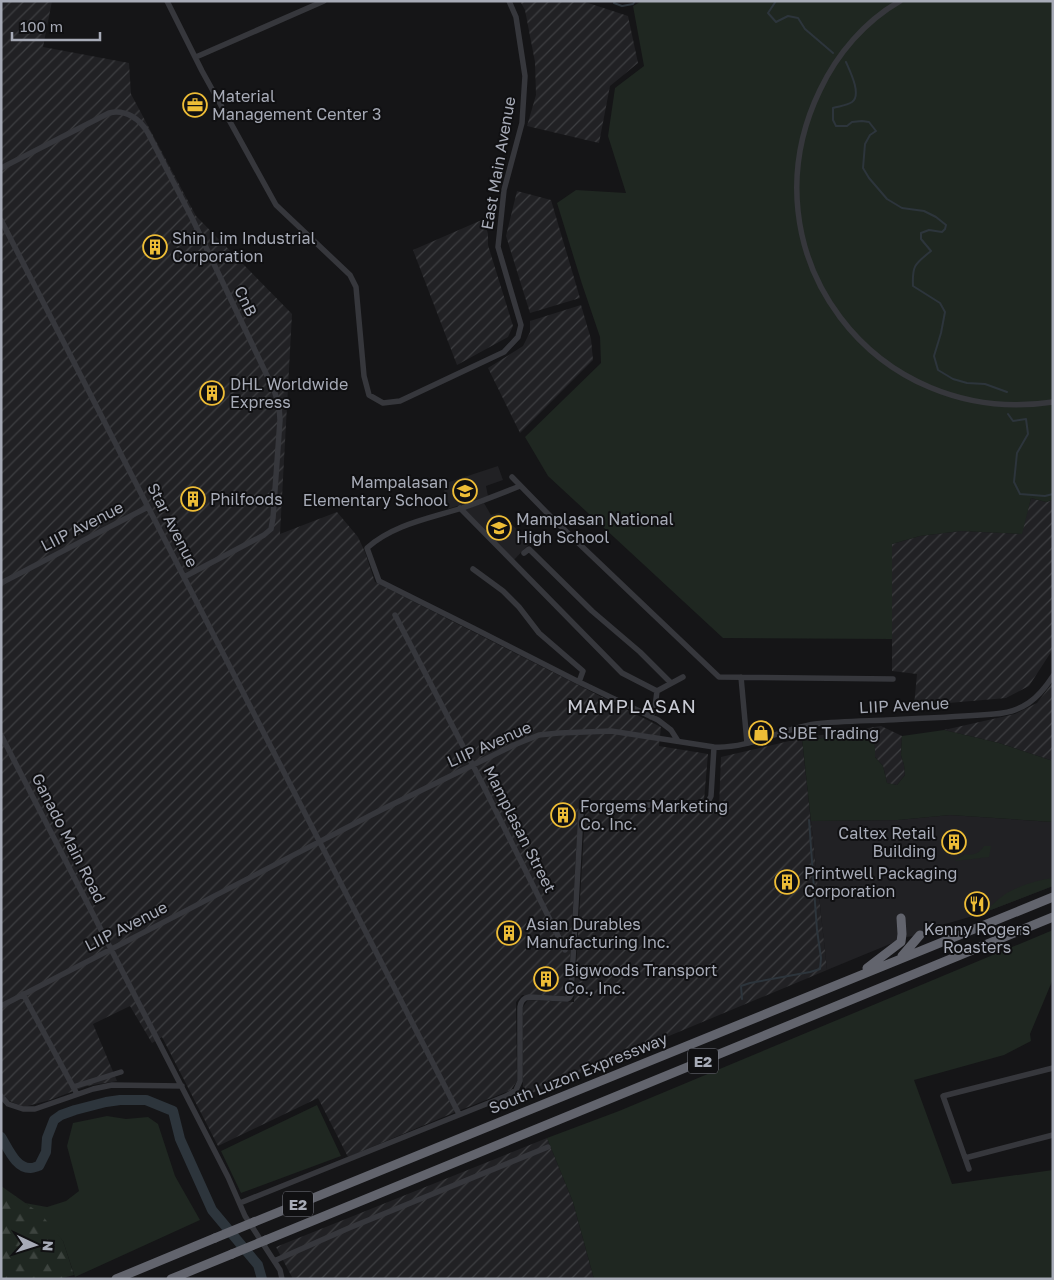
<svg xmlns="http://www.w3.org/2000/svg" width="1054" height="1280" font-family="'Golos Text',sans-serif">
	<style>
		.built { fill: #212124 }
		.industrial { fill: url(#industrial-furrows) }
		.grass { fill: #1f2721 }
		.forest { fill: url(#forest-firs) }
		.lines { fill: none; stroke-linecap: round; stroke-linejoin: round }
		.stream { stroke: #2d353c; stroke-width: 2 }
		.river { stroke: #2d353c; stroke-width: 10 }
		.minor { stroke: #36373c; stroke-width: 5.5 }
		.highway { stroke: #62646d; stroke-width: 9 }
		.highway-bridge { stroke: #62646d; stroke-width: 9 }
		.labels { text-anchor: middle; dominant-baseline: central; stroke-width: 4; stroke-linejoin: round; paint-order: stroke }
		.shield { fill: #101012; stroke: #7a7c86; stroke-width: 1 }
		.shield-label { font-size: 15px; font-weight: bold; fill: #a7abb7 }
		.poi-label { font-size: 16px; fill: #a7abb7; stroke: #101012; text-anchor: start }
		.street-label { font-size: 16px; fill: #a7abb7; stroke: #101012 }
		.quarter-label { font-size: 19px; letter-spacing: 1px; fill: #c8cad3; stroke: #101012 }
	</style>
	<defs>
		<pattern id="industrial-furrows" width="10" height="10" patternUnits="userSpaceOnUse" patternTransform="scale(1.25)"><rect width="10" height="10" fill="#212124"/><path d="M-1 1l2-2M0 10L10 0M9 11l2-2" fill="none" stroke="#3e3f42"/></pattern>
		<pattern id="forest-firs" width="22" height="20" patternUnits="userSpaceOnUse" patternTransform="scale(1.25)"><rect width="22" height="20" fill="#1f2721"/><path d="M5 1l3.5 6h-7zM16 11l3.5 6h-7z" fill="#3d443f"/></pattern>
	</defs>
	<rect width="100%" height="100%" fill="#151517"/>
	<!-- built -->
	<path class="built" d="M498,466L503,480L486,486L488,496L448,509L443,484Z
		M484,503L491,515L499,513L531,542L513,561L463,510Z
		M950,815L1053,822V886L983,913L949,923L930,927L920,935L907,937L827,970L811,821L898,820Z"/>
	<!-- industrial -->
	<path class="industrial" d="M1,1H52L43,47L129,63L131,94L196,216L292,314L280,534L337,512L358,537L365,552L375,582L661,727L659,746L708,754L704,800H579L568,996L522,995L516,1002L517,1081L511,1090L453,1113L348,1157L318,1098L218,1146L162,1037L152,1043L130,1006L93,1024L117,1081L87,1086L50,1100L24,1107L14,1103L8,1100L1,1093Z
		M520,1H582L628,16L638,63L610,86L599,143L527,126L536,95L535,62L525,10Z
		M517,191L551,200L580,298L530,313L506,236Z
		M484,219L488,234V245L513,326L508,337L457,365L413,250Z
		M581,305L591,339L593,360L520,433L488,368L523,346L530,332V321Z
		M1031,498L1046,502L1053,500V649L1029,686L1006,698L914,706L917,674L892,671V544L920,536L961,531L1021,534Z
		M1053,682V761L999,743L944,730L1015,714L1037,703Z
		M881,726L902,736L901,755L904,765L905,775L897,785L887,783L883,766L875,757V748L852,732L808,741L802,739L827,970L530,1094L523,1088V1007L528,1000L574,1002L585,815L589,811L593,810L719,808L721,757L802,738Z
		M547,1138L573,1202L594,1279H293L276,1247Z"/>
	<!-- grass -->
	<path class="grass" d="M642,1H1053V500L1046,502L1031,498L1022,534L961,531L920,536L892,544V639L723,638L548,476L525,437L601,363L600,337L582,284L557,203L576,190L626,193L608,136L615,88L644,66L633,6Z
		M944,730L999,743L1053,761V822L950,815L898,820L811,821L802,738L808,741L852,732L872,736L875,748V757L883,766L887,783L897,785L905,775L904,765L901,755L902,736Z
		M984,846H991L989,857L955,861L965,854C973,856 980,853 984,846Z
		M1053,878V886L983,913C990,907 997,900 1004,895C1018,886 1037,880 1053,878Z
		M1053,930V979L1030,1034L1031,1041L1004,1055L914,1080L952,1184L1053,1170V1279H594L573,1202L547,1138L619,1111Z
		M317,1105L341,1156L241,1193L221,1151Z
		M107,1116L126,1119L148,1117L158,1124L175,1176L200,1220L75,1277L63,1241L32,1208L25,1203L47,1207L66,1201L79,1191L67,1146L73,1123Z"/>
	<!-- forest -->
	<path class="forest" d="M1,1186L41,1214L63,1241L74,1275L58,1279H1Z"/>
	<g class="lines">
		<!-- stream -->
		<path class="stream" d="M615,1L614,3L622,6L633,4L635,1
			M776,1L768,13L776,22L788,16L798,18L805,29L833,53
			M846,62C850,71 862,95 852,102C846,106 839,106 833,108V120L836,126H847L852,122L862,121L869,122L876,131L870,135L865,144L863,168L869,178L887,199L902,208L924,211L936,217L946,225L945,229L942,232L929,230L921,233V239L931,251C915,264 912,265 913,286L940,303L945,312L941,333L934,356L938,370L953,379L967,383L985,384L1007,392
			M1008,414L1013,421L1026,419L1028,434L1017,453L1014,482L1020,494L1045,496L1053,494
			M742,999L741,986L750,983L810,972L820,969L821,958L817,930L809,820"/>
		<!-- river -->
		<path class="river" d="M1,1137C8,1148 16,1169 31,1168C34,1168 37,1166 39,1166L46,1152L47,1138L54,1120L61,1115L75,1110L106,1102L120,1100H146L173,1111L180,1139L212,1210L258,1265L262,1279"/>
		<!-- minor -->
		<path class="minor" d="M167,1L202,71L276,205L350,275L356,287L364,376L369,395L383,403L400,401L504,352L518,337L521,325L498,247L504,190L522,123L525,76L516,17L509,1
			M900,1C865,21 837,54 820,90C741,253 875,429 1053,402
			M196,57L324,1
			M1,168L109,113C126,109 140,119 148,133L192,218L274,390L279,406L280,420L273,518L271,529L264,535L184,577
			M1,220L459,1114
			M512,477L551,517L719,677L893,679
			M520,486C500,494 480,502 459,509C427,519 393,525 367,548L379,581L473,628L579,682L658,720L671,730L678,741
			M460,508L622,673L657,691
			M524,553L529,549L592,611L640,652L671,683
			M473,569L503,591L519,607L539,633L583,671L579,682
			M1,583L148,507
			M395,615L480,779L565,950
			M741,677L747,743
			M657,691L683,677
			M651,717L655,707L657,691
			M1,735L228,1177L245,1216L280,1270L282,1279
			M23,994L77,1094
			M1,1006L381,810L514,745L539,735L559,733L611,731L714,747C749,749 781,729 815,724C839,721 863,721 887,720C923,718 959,717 994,714C1023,712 1038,699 1053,676
			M73,1087L121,1072
			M1,1096L8,1104L23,1109H35L93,1089L112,1085L182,1086
			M965,1158L1053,1135
			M969,1169L943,1096L1053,1068
			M240,1203L506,1096L516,1090L520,1081V1007C521,1001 523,998 529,997L567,999L569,998L571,995L581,812L585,808L590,806L705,804L708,802L711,796L714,747
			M274,1261L349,1228L548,1147"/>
		<!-- highway -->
		<path class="highway" d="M902,956L920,935
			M867,968L901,942L902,934L901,918
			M254,1222L1053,897
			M266,1240L1053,917
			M116,1279L215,1238
			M171,1279L232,1254"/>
		<!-- highway-bridge -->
		<path class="highway-bridge" d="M215,1238L254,1222
			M232,1254L266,1240"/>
	</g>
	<!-- icons -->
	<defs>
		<g id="office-ring" transform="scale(1.25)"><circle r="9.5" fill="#101012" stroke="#eebd36" stroke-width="1.5"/><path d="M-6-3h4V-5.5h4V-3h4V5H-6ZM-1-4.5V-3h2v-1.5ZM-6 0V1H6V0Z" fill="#eebd36"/></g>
		<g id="building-ring" transform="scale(1.25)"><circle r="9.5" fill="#101012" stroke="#eebd36" stroke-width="1.5"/><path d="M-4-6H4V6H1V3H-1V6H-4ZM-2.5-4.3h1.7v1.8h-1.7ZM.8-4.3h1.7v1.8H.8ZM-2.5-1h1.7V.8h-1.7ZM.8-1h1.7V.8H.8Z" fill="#eebd36"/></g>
		<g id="school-ring" transform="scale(1.25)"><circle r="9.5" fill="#101012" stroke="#eebd36" stroke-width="1.5"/><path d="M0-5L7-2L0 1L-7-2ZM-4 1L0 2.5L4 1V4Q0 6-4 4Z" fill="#eebd36"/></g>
		<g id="shop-ring" transform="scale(1.25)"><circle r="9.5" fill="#101012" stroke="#eebd36" stroke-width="1.5"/><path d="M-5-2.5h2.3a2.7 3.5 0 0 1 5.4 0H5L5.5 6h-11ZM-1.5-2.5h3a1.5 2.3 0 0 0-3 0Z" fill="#eebd36"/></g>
		<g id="restaurant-ring" transform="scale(1.25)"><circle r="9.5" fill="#101012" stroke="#eebd36" stroke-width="1.5"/><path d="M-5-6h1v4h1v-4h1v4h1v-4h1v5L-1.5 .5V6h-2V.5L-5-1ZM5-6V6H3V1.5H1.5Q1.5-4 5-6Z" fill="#eebd36"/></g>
	</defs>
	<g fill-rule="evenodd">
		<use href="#office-ring" x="195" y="105"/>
		<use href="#building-ring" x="155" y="247"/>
		<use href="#building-ring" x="212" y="393"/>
		<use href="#school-ring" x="465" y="491"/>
		<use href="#building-ring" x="193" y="499"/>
		<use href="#school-ring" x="499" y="528"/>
		<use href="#shop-ring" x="761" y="733"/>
		<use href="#building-ring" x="563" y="815"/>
		<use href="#building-ring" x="954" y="842"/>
		<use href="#building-ring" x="787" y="882"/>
		<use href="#restaurant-ring" x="977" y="904"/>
		<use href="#building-ring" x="509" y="933"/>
		<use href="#building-ring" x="546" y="979"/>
	</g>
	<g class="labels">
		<!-- shield labels -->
		<g class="shield">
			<rect x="688" y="1048.5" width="30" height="25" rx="4"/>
			<rect x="283" y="1191.5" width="30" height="25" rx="4"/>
		</g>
		<g class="shield-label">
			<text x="703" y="1061">E2</text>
			<text x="298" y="1204">E2</text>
		</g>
		<!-- poi labels -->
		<g class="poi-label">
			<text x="212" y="96">Material<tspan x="212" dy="18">Management Center 3</tspan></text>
			<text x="172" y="238">Shin Lim Industrial<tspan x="172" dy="18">Corporation</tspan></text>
			<text x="230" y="384">DHL Worldwide<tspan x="230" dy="18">Express</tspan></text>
			<text x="448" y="482" text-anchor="end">Mampalasan<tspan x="448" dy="18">Elementary School</tspan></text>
			<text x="210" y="499">Philfoods</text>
			<text x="516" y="519">Mamplasan National<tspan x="516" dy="18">High School</tspan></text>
			<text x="778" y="733">SJBE Trading</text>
			<text x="580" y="806">Forgems Marketing<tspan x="580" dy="18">Co. Inc.</tspan></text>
			<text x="936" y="833" text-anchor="end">Caltex Retail<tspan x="936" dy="18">Building</tspan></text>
			<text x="804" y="873">Printwell Packaging<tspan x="804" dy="18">Corporation</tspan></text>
			<text x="526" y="924">Asian Durables<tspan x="526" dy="18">Manufacturing Inc.</tspan></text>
			<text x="977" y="929" text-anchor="middle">Kenny Rogers<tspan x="977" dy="18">Roasters</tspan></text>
			<text x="564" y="970">Bigwoods Transport<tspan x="564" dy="18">Co., Inc.</tspan></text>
		</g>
		<!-- street labels -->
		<g class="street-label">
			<text transform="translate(498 163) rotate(-80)">East Main Avenue</text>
			<text transform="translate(246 301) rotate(64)">CnB</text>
			<text transform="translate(173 525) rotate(63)">Star Avenue</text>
			<text transform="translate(82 526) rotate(-27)">LIIP Avenue</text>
			<text transform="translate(904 705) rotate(-3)">LIIP Avenue</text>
			<text transform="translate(489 744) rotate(-24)">LIIP Avenue</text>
			<text transform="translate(520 829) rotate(63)">Mamplasan Street</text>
			<text transform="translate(69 838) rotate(63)">Ganado Main Road</text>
			<text transform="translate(126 926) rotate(-27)">LIIP Avenue</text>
			<text transform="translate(578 1073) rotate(-22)">South Luzon Expressway</text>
		</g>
		<!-- quarter labels -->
		<g class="quarter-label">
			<text x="632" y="705">MAMPLASAN</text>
		</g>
	</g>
	<!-- border -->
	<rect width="1054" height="1280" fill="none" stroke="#a7abb7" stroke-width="5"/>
	<!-- north arrow -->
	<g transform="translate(35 1245) rotate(94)" stroke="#101012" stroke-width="4" paint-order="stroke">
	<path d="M0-4L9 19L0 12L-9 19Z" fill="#a7abb7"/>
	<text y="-8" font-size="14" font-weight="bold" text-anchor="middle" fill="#a7abb7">N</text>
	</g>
	<!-- scale -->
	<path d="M12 32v8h88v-8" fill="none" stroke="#a7abb7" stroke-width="2.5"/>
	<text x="20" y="32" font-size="15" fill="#a7abb7" stroke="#101012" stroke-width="4" paint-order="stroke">100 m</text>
</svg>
